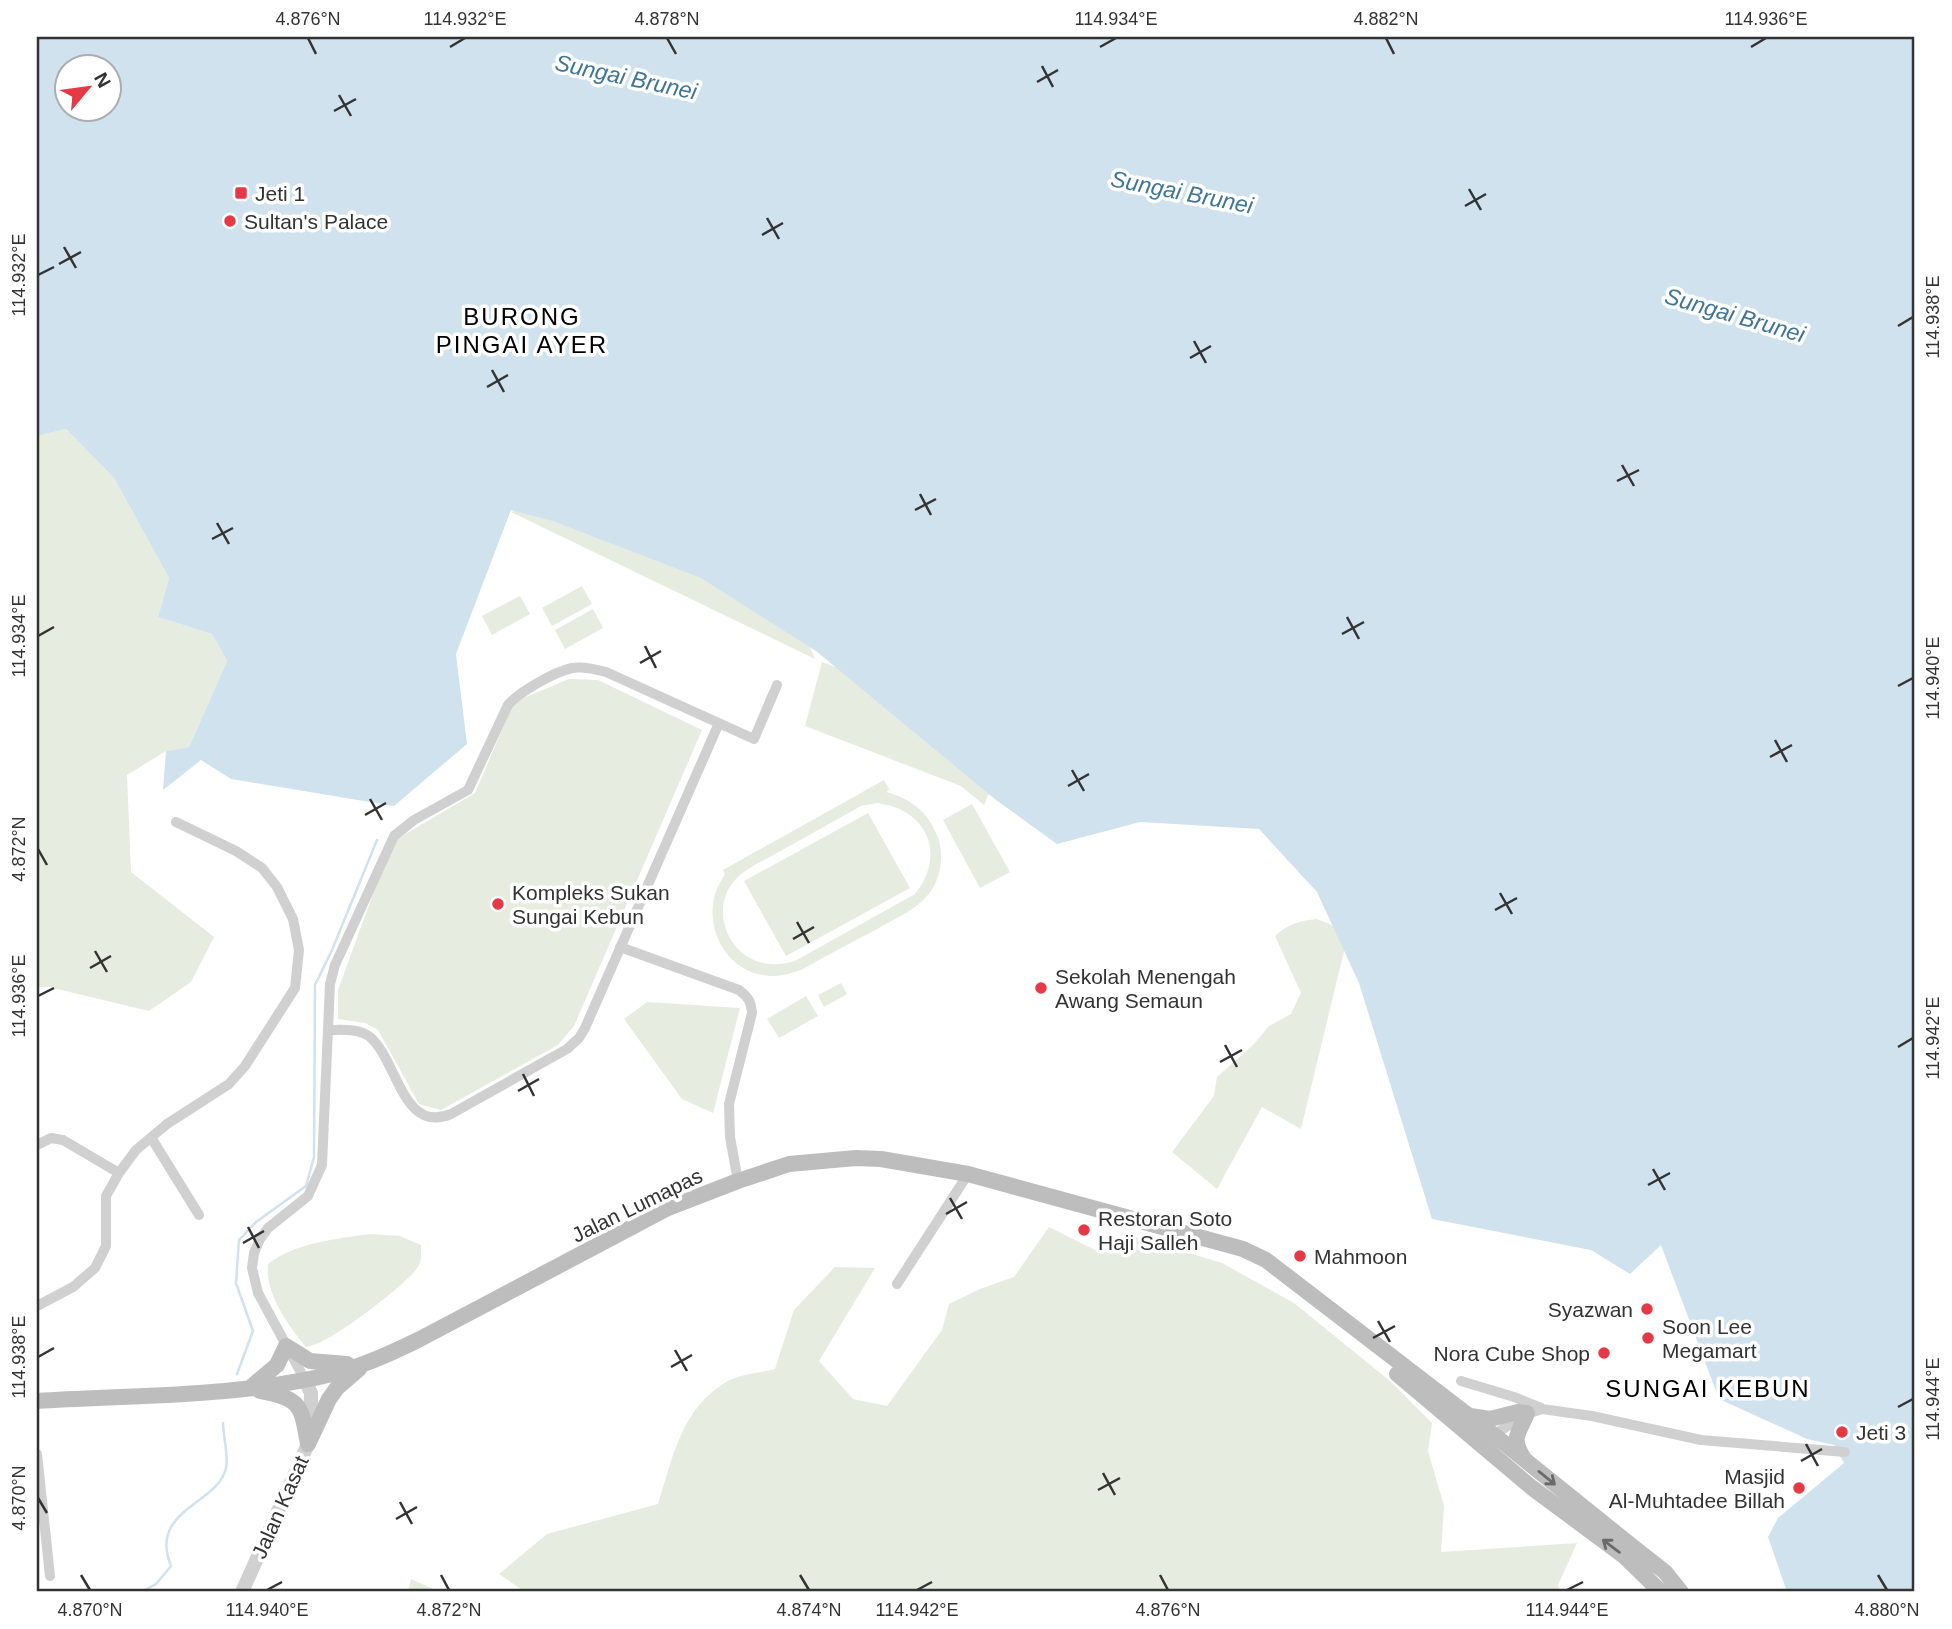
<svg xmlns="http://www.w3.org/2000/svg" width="1952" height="1629" font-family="Helvetica,sans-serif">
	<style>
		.green { fill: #e6ecdf; fill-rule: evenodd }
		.water { fill: #cfe2ee; fill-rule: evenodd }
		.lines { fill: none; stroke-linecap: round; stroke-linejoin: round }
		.stream { stroke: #cfe2ee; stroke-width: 2.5 }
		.minor { stroke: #d0d0d0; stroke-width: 10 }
		.tertiary { stroke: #d0d0d0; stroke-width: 14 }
		.secondary { stroke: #bdbdbd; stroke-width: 16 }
		.oneway { stroke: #6a6a6a }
		.ticks { fill: none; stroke: #333; stroke-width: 2.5 }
		.poi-dot { fill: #e63946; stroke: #fff; stroke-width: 2.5 }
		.labels { text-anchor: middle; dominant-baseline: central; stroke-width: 7; stroke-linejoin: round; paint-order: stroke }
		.poi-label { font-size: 21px; fill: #333; stroke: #fff; text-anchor: start }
		.street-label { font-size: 21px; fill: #333; stroke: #fff }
		.water-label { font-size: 23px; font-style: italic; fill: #3f7597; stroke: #fff }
		.quarter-label { font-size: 24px; letter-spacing: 2px; fill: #000; stroke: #fff }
		.neatline { fill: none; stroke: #333; stroke-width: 2.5 }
		.ticks-label { font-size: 18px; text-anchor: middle; fill: #333 }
	</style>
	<rect width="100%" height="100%" fill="#fff"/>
	<!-- green -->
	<path class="green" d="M66,429L114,478L169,578L158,617L212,634L227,661L189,747L166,751L127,775L131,872L214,937L191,982L149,1011L49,987H37V436Z
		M538,502L625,535L802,628L815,659L511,512Z
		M582,586L592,604L552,626L542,608Z
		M520,596L530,614L492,635L482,616Z
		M593,609L603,628L565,649L555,630Z
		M822,662L838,668L1001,765L984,805L961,786L805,726Z
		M569,679L598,680L702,730L574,1026L558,1045L441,1110L419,1104L378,1030L365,1023L338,1019V990L392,842L475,793L514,702Z
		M884,780L889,789L886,792C911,799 927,811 937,835C945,854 941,881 927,896C914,911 894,919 877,929C852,942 826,956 801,970C788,974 777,978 763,975C726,969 705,929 715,894C717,887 721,881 725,874L723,870ZM877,803C927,809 947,854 915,894L795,961C776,967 755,965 740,951C720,932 716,899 736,879C747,867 763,861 777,853C805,837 833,822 861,806Z
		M972,804L1010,872L980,888L943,820Z
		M868,813L910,888L786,956L744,881Z
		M1317,919L1332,925L1346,943L1301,1129L1262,1107L1217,1189L1172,1152L1214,1096L1217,1077L1254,1044L1269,1026L1291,1014L1301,993L1275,936C1288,924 1299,921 1317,919Z
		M841,983L847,994L824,1007L818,995Z
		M806,996L818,1016L779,1038L767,1019Z
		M647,1002L740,1008L713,1113L682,1099L624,1019Z
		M1049,1227L1103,1254L1123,1233L1222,1263L1294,1303L1390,1381L1432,1423L1428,1451L1444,1506L1441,1552L1577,1543L1558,1585L1561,1592H525L499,1574L547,1534L658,1504C673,1457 681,1408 728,1381C740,1374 760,1373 775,1369L794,1310L835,1267L875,1268L819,1361L853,1399L887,1406L942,1330L949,1304L980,1289L1014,1277Z
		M370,1234L400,1236L421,1245C421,1253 422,1260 418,1267C406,1285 327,1346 306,1347C288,1325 265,1294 268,1264C297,1242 336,1239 370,1234Z
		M411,1579L440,1592H408Z"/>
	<!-- water -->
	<path class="water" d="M37,37H1915V1592H1787L1768,1537L1778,1518L1844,1463L1834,1445L1807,1439L1719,1399L1661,1245L1630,1274L1591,1250L1432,1219L1359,983L1317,892L1259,829L1140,822L1057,844L996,800L816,651L701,578L553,521L511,510L456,654L467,744L394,806L231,779L201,760L163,790L166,751L189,747L227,661L212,634L158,617L169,578L114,478L66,429L37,436ZM66,66H108V108H66Z"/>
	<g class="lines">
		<!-- stream -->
		<path class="stream" d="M237,1374L253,1331L236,1283L239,1240L256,1222L306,1186L314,1157L315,985L332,950L377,840
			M141,1592L156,1584L171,1566C148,1509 218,1505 226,1468C229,1458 223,1435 223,1423"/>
		<!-- minor -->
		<path class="minor" d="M620,947L739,990C748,997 751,1001 752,1013L729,1104L730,1137L738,1181
			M328,1030C341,1030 359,1028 370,1037C398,1061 402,1134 451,1114L567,1049L579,1038L585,1028L719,723
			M152,1139L199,1215
			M37,1145L51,1138L63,1140L119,1173
			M897,1284L968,1174
			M37,1306L73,1287L95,1268L106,1246V1196L119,1173L136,1150L167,1124L229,1084L245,1066L295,988L299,950L293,919L277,887L262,868L236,851L176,822
			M305,1380L258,1293L252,1268L254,1253L260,1239L268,1228L308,1196L322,1165L330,984L335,965L394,836L414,820L468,790L508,705C519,692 554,672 572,668C583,666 595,669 606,672L754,739L777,685
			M1461,1381L1514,1397L1541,1408
			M1494,1435L1524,1415L1542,1409L1592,1416L1701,1440L1845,1452
			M37,1454L50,1576"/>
		<!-- tertiary -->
		<path class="tertiary" d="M242,1592L308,1444L311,1402V1393L305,1380"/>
		<!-- secondary -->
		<path class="secondary" d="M1397,1374L1531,1487L1624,1556L1661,1592
			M251,1387L277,1365L286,1346L310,1361L347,1364
			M260,1391C301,1399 301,1404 308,1444
			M37,1401C133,1395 243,1397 336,1373C365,1365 392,1353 420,1339L668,1208L738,1181L789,1164L856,1158L881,1159L968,1174L1243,1249L1266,1260L1494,1435L1633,1547L1665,1572L1681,1592
			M1470,1416L1490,1419L1518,1412L1527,1413C1520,1432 1510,1437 1523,1457
			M308,1444L329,1399L337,1388L359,1369"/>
	</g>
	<!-- one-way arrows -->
	<defs><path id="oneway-shaft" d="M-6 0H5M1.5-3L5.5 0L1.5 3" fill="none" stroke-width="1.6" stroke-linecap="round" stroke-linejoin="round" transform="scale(1.75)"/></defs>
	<g class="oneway">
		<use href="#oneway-shaft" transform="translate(1547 1478) rotate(39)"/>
		<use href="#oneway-shaft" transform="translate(1611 1546) rotate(-143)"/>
	</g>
	<!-- ticks -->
	<path class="ticks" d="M308,38L316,54M667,38L676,54M1386,38L1394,54M450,47L465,38M1100,47L1116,38M1751,47L1766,38M1042,66L1053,87M1037,82L1058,70M339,95L351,116M334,111L356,99M1469,189L1481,210M1465,206L1486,194M767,218L779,239M762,235L783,223M64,247L76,268M59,264L81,252M38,275L54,267M1898,326L1913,317M1194,341L1206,363M1190,358L1211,346M492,370L504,392M487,387L508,375M1622,465L1634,486M1617,481L1639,470M920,494L931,515M915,510L936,499M217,523L229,544M212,539L233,528M1347,617L1359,639M1342,634L1364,622M38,636L54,627M645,646L656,668M640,663L661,651M1898,686L1913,678M1775,740L1787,762M1770,757L1792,745M1072,770L1084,791M1068,786L1089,774M370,799L382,820M365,815L386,803M38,849L47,865M1500,893L1512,914M1495,910L1517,898M797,922L809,943M793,939L814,927M95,951L107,972M90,968L111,956M38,996L54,988M1225,1045L1237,1067M1898,1047L1913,1038M1220,1062L1242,1050M523,1074L534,1096M518,1091L539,1079M1653,1169L1665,1190M1648,1185L1670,1173M950,1198L962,1219M946,1214L967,1202M248,1227L259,1248M243,1243L264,1231M1378,1321L1390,1342M1373,1338L1395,1326M675,1350L687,1371M38,1357L54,1348M671,1367L692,1355M1898,1407L1913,1399M1806,1444L1818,1466M1801,1461L1822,1449M1103,1473L1115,1495M1098,1490L1120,1478M38,1498L47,1513M400,1502L412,1524M396,1519L417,1507M81,1575L90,1590M441,1575L449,1590M800,1575L809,1590M1160,1575L1168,1590M1878,1575L1887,1590M267,1590L282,1582M917,1590L932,1582M1567,1590L1583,1582"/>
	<!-- markers -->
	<g class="poi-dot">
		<rect x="234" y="186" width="14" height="14" rx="3.5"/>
		<circle cx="230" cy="221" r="7"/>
		<circle cx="498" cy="904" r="7"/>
		<circle cx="1041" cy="988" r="7"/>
		<circle cx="1084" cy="1230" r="7"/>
		<circle cx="1300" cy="1256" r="7"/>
		<circle cx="1647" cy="1309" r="7"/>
		<circle cx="1648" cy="1338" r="7"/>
		<circle cx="1604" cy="1353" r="7"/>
		<circle cx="1842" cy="1432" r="7"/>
		<circle cx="1799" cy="1488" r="7"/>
	</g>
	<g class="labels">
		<!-- poi labels -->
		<g class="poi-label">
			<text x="255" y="193">Jeti 1</text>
			<text x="244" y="221">Sultan's Palace</text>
			<text x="512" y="892">Kompleks Sukan<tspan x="512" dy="24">Sungai Kebun</tspan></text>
			<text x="1055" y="976">Sekolah Menengah<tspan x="1055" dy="24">Awang Semaun</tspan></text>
			<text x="1098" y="1218">Restoran Soto<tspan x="1098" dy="24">Haji Salleh</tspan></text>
			<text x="1314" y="1256">Mahmoon</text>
			<text x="1633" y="1309" text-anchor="end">Syazwan</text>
			<text x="1662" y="1326">Soon Lee<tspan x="1662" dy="24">Megamart</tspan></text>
			<text x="1590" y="1353" text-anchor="end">Nora Cube Shop</text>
			<text x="1856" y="1432">Jeti 3</text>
			<text x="1785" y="1476" text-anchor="end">Masjid<tspan x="1785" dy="24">Al-Muhtadee Billah</tspan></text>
		</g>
		<!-- street labels -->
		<g class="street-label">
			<text transform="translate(637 1205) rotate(-26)">Jalan Lumapas</text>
			<text transform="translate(280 1507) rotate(-66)">Jalan Kasat</text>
		</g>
		<!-- water labels -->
		<g class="water-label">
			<text transform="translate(626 77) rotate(12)">Sungai Brunei</text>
			<text transform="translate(1182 192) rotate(11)">Sungai Brunei</text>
			<text transform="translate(1735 315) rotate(16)">Sungai Brunei</text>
		</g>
		<!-- quarter labels -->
		<g class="quarter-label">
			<text x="522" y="316">BURONG<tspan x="522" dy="28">PINGAI AYER</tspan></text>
			<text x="1708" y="1388">SUNGAI KEBUN</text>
		</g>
	</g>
	<!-- border -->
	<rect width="1952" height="1629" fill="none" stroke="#ffffff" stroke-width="77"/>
	<!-- north arrow -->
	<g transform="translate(88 88) rotate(61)"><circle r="33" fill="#ffffff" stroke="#adadad" stroke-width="2"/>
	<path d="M0-5L12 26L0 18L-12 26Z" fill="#e63946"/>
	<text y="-10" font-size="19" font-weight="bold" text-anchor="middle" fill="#333333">N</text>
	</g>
	<rect x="38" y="38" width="1875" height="1552" class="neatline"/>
	<g class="ticks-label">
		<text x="308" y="25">4.876°N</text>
		<text x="465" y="25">114.932°E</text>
		<text x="667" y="25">4.878°N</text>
		<text x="1116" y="25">114.934°E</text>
		<text x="1386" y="25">4.882°N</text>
		<text x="1766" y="25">114.936°E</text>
		<text transform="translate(19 275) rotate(-90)" y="6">114.932°E</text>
		<text transform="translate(1933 317) rotate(-90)" y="6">114.938°E</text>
		<text transform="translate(19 636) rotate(-90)" y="6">114.934°E</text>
		<text transform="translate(1933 678) rotate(-90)" y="6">114.940°E</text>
		<text transform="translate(19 849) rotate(-90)" y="6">4.872°N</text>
		<text transform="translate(19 996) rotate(-90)" y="6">114.936°E</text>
		<text transform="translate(1933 1038) rotate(-90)" y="6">114.942°E</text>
		<text transform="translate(19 1357) rotate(-90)" y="6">114.938°E</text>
		<text transform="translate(1933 1399) rotate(-90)" y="6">114.944°E</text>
		<text transform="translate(19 1498) rotate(-90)" y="6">4.870°N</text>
		<text x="90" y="1616">4.870°N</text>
		<text x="267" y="1616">114.940°E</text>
		<text x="449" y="1616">4.872°N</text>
		<text x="809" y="1616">4.874°N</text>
		<text x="917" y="1616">114.942°E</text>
		<text x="1168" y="1616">4.876°N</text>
		<text x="1567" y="1616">114.944°E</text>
		<text x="1887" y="1616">4.880°N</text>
	</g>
</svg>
